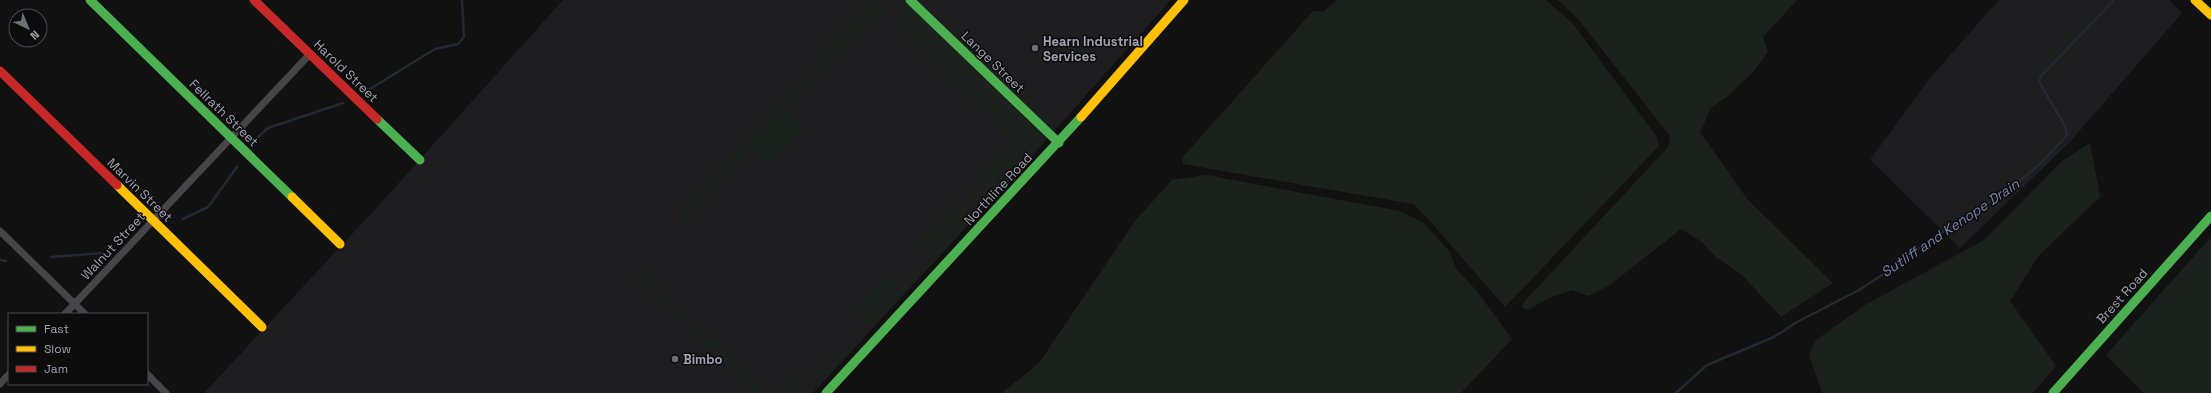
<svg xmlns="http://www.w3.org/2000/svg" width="2211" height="393" font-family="'Space Grotesk',sans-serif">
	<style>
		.built { fill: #1e1e20 }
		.green { fill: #1b221e }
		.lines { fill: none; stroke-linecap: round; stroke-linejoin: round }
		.stream { stroke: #252933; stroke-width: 2.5 }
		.street { stroke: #46464a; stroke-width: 7 }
		.fast { stroke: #4caf50; stroke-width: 9 }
		.slow { stroke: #ffc107; stroke-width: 9 }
		.jam { stroke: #c62828; stroke-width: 9 }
		.poi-dot { fill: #6f6f7b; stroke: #0c0c0d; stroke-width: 1.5 }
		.labels { text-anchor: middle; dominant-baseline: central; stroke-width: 3; stroke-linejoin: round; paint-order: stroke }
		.poi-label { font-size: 13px; font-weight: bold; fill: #a2a2b3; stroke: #0c0c0d; text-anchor: start }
		.street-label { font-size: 13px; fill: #a2a2b3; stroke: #0c0c0d }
		.water-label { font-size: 14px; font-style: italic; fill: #7784af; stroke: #0c0c0d }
	</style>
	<rect width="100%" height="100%" fill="#111112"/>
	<!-- built -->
	<path class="built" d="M563,0H1171L1022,167L813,393H204L380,204Z
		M1999,0H2169L2182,13L2069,143L1960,248L1870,160L1930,78Z"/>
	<!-- green -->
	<path class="green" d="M867,0H888L884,11L788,112L805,128L787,146V149L770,166L753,149L682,225L678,226L679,220L677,214L782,99L804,78L806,73L819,60L813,54Z
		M1337,0H1546L1573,24L1657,137L1659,146L1505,307L1422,212L1413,204L1183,164L1182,158L1313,11L1323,12Z
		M1558,0H1797L1763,37L1768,52L1754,71L1729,95L1711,108L1700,132L1748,200L1833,283L1781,317L1742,275L1716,257L1702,242L1681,229L1610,285L1589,296L1572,290L1547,299L1528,310L1522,307L1524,302L1668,147L1670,136L1578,19Z
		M908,8L914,11L1040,133L1035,138L902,10Z
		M901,12L1034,140L988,189L977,179L979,174L1010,141L989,121L992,117L986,110L982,114L958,90L962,86L958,81L953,85L892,25L902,15L900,13Z
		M1041,135L1042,141L1039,146L1000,189L990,190Z
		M2090,143L2100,197L2039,255L2010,301L2056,366L2033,393H1822L1809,355L1816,340L1865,305L1984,240L2061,162Z
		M1206,175L1400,211L1424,223L1449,251L1457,270L1476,290L1512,339L1461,393H1002L1039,363L1135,221L1172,180Z
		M967,185L980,197L975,203L962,190Z
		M954,201H957L967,211L926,256L914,243Z
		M969,213V223L936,258L928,257Z
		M2211,237V393H2143L2106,355Z
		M920,265L923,270L917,277L911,275Z
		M640,266L700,329H703L705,334L710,337V339H713L768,393H754L731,370L727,371L728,368L633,274Z
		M891,269L902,282L863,324L850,310Z
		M904,283L905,291L875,323L870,326L864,325Z
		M841,345L842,347L816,375L814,373Z
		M844,348V357L828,375L818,376Z
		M796,373L807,384L799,393H776Z"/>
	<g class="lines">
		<!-- stream -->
		<path class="stream" d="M365,92L435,49L458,44L464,37L462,0
			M258,137L268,128L343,103
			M183,219L208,207L237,167
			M51,257L103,253
			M0,260L6,261
			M1676,393L1707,365L1774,337L1797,322L1859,290L1893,268L1939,234L1954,226L2019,182L2042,162L2067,135L2065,126L2042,87L2039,81L2042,75L2114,0"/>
		<!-- street -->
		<path class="street" d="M0,231L85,314
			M65,314L310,54
			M147,374L166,393
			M0,384L9,374"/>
		<!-- fast -->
		<path class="fast" d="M90,0L292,197
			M910,0L1059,143
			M377,119L420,160
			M826,393L1081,117
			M2053,393L2211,216"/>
		<!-- slow -->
		<path class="slow" d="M2195,0L2211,15
			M1081,117L1184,0
			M117,185L262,327
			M292,197L340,244"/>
		<!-- jam -->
		<path class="jam" d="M254,0L377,119
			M0,71L117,185"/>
	</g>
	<!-- markers -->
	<g class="poi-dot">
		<circle cx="1035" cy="48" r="4"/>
		<circle cx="675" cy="359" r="4"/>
	</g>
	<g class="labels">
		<!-- poi labels -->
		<g class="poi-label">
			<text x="1043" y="41">Hearn Industrial<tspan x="1043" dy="15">Services</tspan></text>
			<text x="683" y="359">Bimbo</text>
		</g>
		<!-- street labels -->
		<g class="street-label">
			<text transform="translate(993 62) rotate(44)">Lange Street</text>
			<text transform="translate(346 71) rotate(44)">Harold Street</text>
			<text transform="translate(224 113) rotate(44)">Fellrath Street</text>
			<text transform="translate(998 189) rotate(-47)">Northline Road</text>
			<text transform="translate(140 190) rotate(44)">Marvin Street</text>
			<text transform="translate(113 246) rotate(-47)">Walnut Street</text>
			<text transform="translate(2122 296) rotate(-48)">Brest Road</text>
		</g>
		<!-- water labels -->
		<g class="water-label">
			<text transform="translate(1950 228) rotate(-34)">Sutliff and Kenope Drain</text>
		</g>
	</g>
	<!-- legend -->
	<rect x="8" y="313" width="140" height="72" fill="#0c0c0d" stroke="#48484f"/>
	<rect x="16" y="326" width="20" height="6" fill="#4caf50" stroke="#48484f"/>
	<text x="44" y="333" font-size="12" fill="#a2a2b3">Fast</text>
	<rect x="16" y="346" width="20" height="6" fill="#ffc107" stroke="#48484f"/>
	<text x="44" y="353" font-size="12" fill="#a2a2b3">Slow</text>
	<rect x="16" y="366" width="20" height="6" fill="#c62828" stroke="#48484f"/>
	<text x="44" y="373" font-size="12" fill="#a2a2b3">Jam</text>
	<!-- north arrow -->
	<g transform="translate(28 28) rotate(136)"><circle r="19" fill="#0c0c0d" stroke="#48484f"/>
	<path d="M0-3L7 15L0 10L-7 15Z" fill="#6f6f7b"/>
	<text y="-6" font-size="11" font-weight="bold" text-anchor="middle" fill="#a2a2b3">N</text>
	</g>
</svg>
